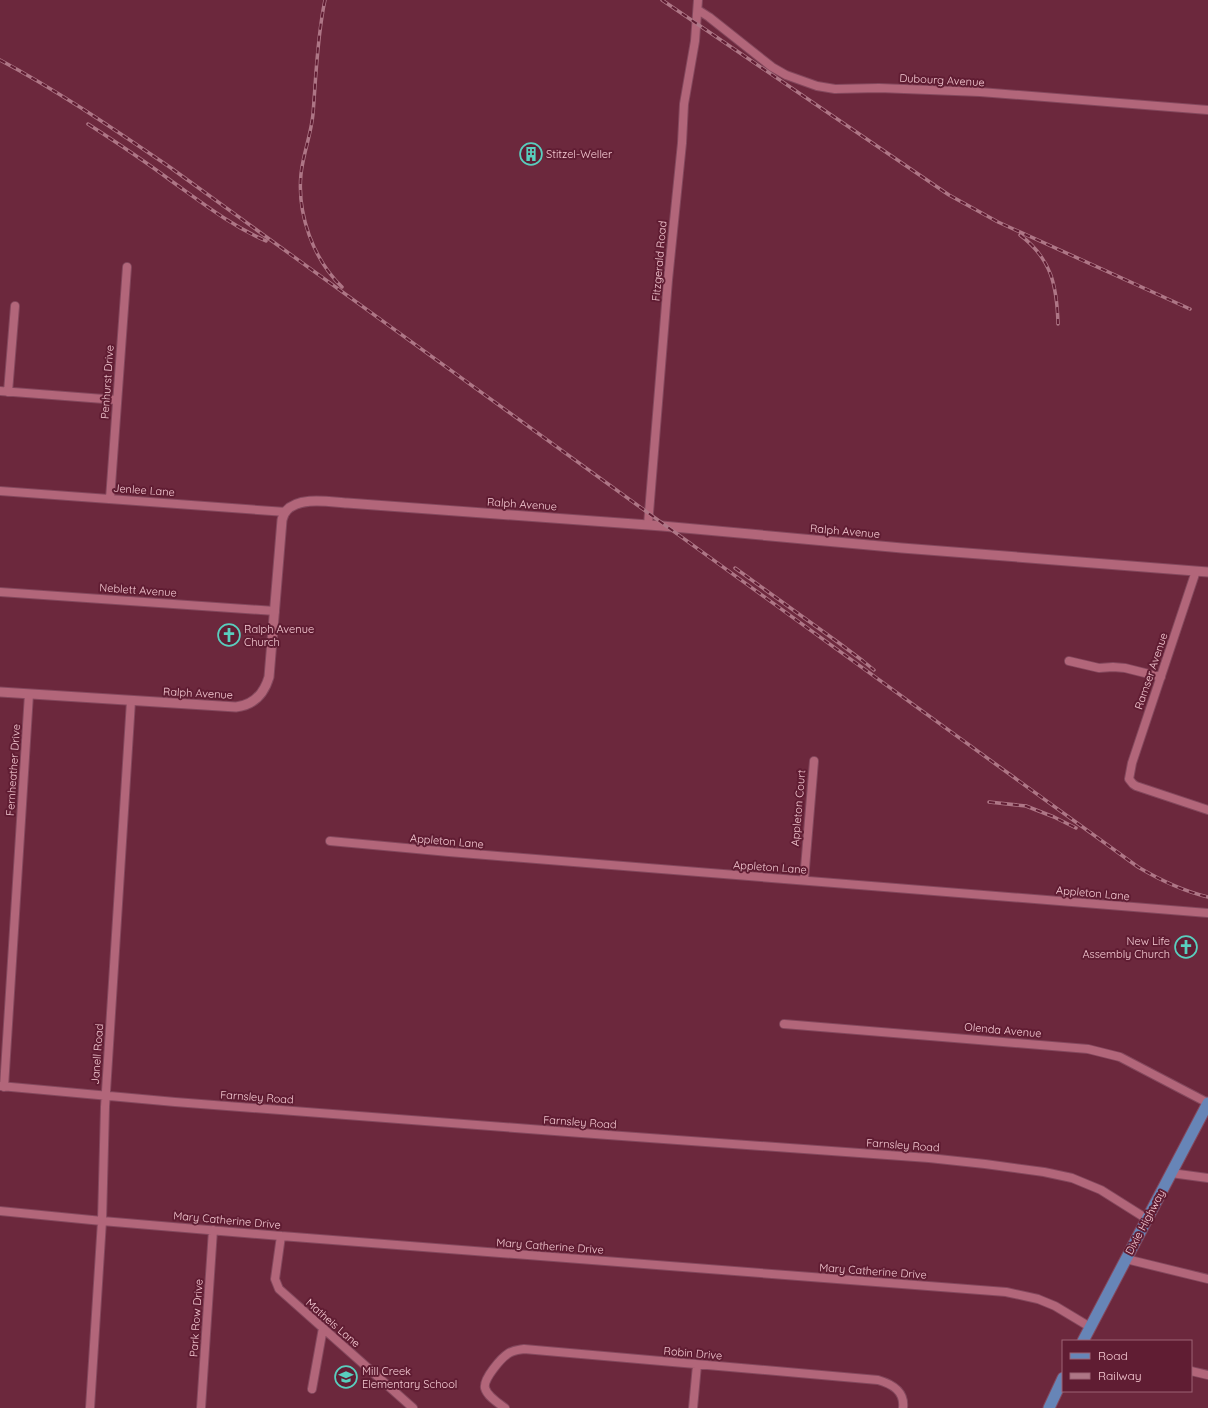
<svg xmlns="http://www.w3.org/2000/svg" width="1208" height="1408" font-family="Quicksand,sans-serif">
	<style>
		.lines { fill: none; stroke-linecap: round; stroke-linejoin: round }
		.minor-casing { stroke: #84485d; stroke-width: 10 }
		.tertiary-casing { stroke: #84485d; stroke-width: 11 }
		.primary-casing { stroke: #84485d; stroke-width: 13 }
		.minor { stroke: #b2667a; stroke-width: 8 }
		.tertiary { stroke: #b2667a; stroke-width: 9 }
		.primary { stroke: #6785b7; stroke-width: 11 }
		.rail-casing { stroke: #ae7686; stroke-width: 3.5 }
		.rail { stroke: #601d33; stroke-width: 2; stroke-dasharray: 6; stroke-linecap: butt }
		.labels { text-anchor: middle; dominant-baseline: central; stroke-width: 4; stroke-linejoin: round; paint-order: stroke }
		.street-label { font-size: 11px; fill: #f7ccd5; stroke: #601d33 }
		.poi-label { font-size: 11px; fill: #f7ccd5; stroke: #601d33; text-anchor: start }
	</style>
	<rect width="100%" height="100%" fill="#6c283d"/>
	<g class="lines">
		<!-- minor casing -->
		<g class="minor-casing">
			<path id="minor" d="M698,10L709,17L772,67L786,75L817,86L835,89L879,88L980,92L1208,110
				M0,391L117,400
				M8,392L15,306
				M0,491L286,512
				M110,499L127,267
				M648,525L668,280L682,143L684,104L695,41L698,0
				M1196,571L1132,763L1129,779L1133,784L1136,786L1208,810
				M0,592L275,611
				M1069,661L1099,668L1113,667L1125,668L1161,677
				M330,841L449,852L1208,913
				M804,880L814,761
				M784,1024L1088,1049L1120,1057L1208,1103
				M0,1086L175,1102L608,1135L929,1158L985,1164L1044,1172L1072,1178L1101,1190L1147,1219
				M4,1087L29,694
				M1171,1173L1208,1178
				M0,1211L102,1221L281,1236L1006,1292L1038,1299L1055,1306L1090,1327
				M281,1236L275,1279L279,1289L413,1408
				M1126,1259L1208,1279
				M1191,1371L1208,1375
				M312,1389L323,1328
				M90,1408L102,1221L105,1107L131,701
				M201,1408L213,1230
				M505,1408C498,1403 487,1396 485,1388C483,1379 501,1358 509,1353C514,1350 518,1350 524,1349L878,1380C892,1384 905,1391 903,1408
				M693,1408L697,1365"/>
		</g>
		<!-- tertiary casing -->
		<g class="tertiary-casing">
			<path id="tertiary" d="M0,692L236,707C254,705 264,694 269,677L282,520C283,517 284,513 286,511C299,496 330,502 347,503L662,526L902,548L1208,572"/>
		</g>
		<!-- primary casing -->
		<g class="primary-casing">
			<path id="primary" d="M1083,1341L1208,1103
				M1049,1408L1063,1378"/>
		</g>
		<!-- minor -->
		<use href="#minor" class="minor"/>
		<!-- tertiary -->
		<use href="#tertiary" class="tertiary"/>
		<!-- primary -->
		<use href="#primary" class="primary"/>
		<!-- rail casing -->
		<g class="rail-casing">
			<path id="rail" d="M325,0C317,37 316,77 313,114C311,135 303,154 301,174C297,214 313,259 342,287
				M662,0L949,195L998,222L1190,309
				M0,60C60,92 115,130 171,168L1138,867C1160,880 1183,891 1208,897
				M88,124C116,142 143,160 170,180C201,202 230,225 266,241
				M1020,235C1052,259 1057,287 1058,324
				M735,568L839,643L863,661L874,670
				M989,802L1026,806L1054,817L1076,828"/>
		</g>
		<!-- rail -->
		<use href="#rail" class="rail"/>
	</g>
	<!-- icons -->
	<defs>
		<g id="building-ring" transform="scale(1.15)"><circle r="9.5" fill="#601d33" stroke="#59cebe" stroke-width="1.5"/><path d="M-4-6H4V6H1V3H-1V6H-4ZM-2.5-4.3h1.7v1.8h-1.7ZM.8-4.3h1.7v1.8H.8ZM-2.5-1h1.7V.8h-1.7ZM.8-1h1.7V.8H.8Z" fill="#59cebe"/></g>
		<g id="church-ring" transform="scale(1.15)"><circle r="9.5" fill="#601d33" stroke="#59cebe" stroke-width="1.5"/><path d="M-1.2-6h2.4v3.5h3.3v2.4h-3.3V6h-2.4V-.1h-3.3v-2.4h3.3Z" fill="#59cebe"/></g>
		<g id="school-ring" transform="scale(1.15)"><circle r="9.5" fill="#601d33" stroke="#59cebe" stroke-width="1.5"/><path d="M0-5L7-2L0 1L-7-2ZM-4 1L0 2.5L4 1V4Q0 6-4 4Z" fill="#59cebe"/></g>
	</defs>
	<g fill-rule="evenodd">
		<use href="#building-ring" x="531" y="154"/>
		<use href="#church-ring" x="229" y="635"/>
		<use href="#church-ring" x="1186" y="947"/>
		<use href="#school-ring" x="346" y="1377"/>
	</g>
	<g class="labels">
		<!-- street labels -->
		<g class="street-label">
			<text transform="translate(942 80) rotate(3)">Dubourg Avenue</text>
			<text transform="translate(659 261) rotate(-85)">Fitzgerald Road</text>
			<text transform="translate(107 382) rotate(-86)">Penhurst Drive</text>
			<text transform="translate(144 490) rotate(4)">Jenlee Lane</text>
			<text transform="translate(522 504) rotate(4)">Ralph Avenue</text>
			<text transform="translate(845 531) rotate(5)">Ralph Avenue</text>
			<text transform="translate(138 590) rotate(4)">Neblett Avenue</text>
			<text transform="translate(1151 671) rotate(-71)">Ramser Avenue</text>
			<text transform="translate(198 693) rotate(3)">Ralph Avenue</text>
			<text transform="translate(13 770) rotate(-86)">Fernheather Drive</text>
			<text transform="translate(798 808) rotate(-85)">Appleton Court</text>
			<text transform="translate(447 841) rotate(5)">Appleton Lane</text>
			<text transform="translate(770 867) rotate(4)">Appleton Lane</text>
			<text transform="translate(1093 893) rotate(5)">Appleton Lane</text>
			<text transform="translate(1003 1030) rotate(5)">Olenda Avenue</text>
			<text transform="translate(97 1054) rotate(-86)">Janell Road</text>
			<text transform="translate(257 1097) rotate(4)">Farnsley Road</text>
			<text transform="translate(580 1122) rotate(4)">Farnsley Road</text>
			<text transform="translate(903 1145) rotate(4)">Farnsley Road</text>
			<text transform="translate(227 1220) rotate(5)">Mary Catherine Drive</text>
			<text transform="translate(1145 1222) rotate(-62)">Dixie Highway</text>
			<text transform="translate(550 1246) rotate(4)">Mary Catherine Drive</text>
			<text transform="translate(873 1271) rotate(4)">Mary Catherine Drive</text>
			<text transform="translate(196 1318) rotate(-86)">Park Row Drive</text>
			<text transform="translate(333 1323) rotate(41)">Matheis Lane</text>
			<text transform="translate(693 1353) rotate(5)">Robin Drive</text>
		</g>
		<!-- poi labels -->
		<g class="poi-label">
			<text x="546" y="154">Stitzel-Weller</text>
			<text x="244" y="629">Ralph Avenue<tspan x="244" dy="13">Church</tspan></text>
			<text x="1170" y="941" text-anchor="end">New Life<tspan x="1170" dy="13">Assembly Church</tspan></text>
			<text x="362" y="1371">Mill Creek<tspan x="362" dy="13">Elementary School</tspan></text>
		</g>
	</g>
	<!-- legend -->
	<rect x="1062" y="1340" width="130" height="52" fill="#601d33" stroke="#9c6374"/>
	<rect x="1070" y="1353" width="20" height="6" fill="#6785b7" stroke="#9c6374"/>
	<text x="1098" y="1360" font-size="12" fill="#f7ccd5">Road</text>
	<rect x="1070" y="1373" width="20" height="6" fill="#ae7686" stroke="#9c6374"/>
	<text x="1098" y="1380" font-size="12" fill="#f7ccd5">Railway</text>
</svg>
